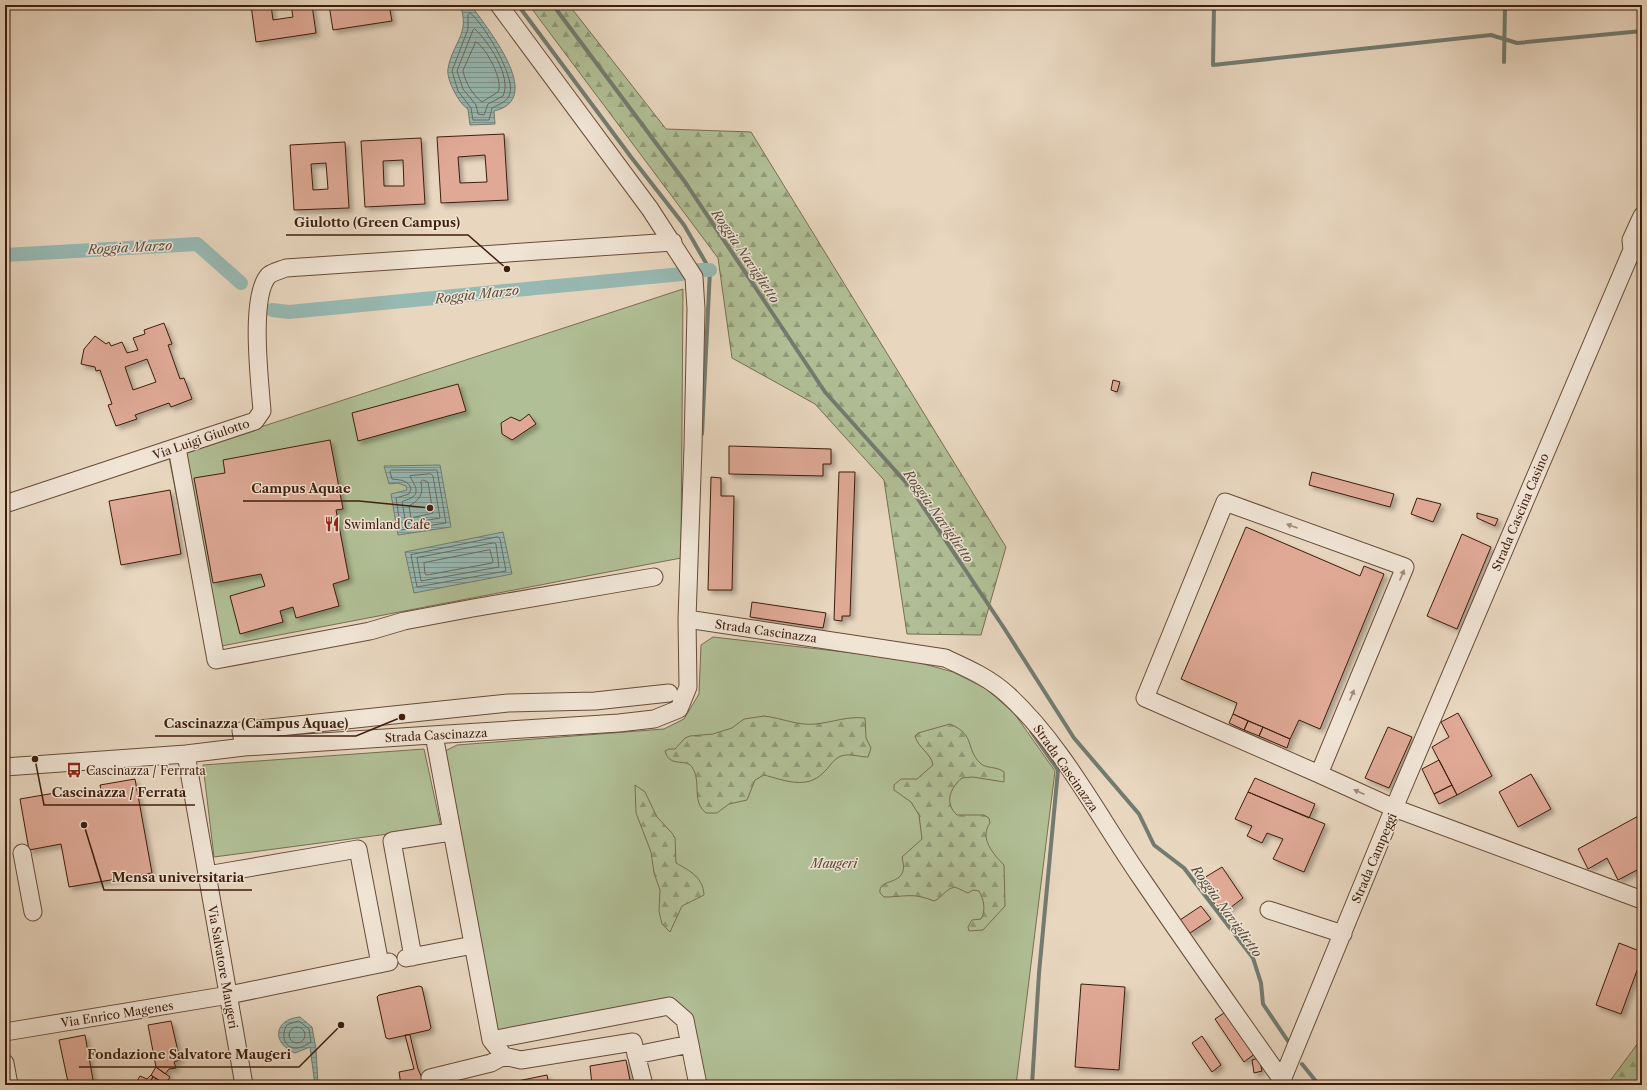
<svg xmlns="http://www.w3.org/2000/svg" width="1647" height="1090" font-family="'Libre Caslon Text',serif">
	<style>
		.green { fill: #b1bf96; stroke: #786e50 }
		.forest { fill: url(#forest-firs); stroke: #786e50 }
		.water { fill: url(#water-rules); stroke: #737b70 }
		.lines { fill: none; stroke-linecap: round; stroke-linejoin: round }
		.shore { stroke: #6a6b5f; stroke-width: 1 }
		.stream { stroke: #737b70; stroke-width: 4 }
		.canal { stroke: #97b9b3; stroke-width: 14 }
		.building { fill: #dfa996; stroke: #3e1d0b; fill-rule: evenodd; filter: url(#shadow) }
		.minor-casing { stroke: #684b38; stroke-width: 19 }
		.minor { stroke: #f0e4d5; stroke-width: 17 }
		.oneway { fill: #a08a7a }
		.labels { text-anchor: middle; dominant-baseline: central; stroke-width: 3; stroke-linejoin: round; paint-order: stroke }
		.street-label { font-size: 12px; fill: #3e1d0b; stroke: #f0e4d5 }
		.poi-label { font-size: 12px; fill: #3e1d0b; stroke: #f0e4d5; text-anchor: start }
		.park-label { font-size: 12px; font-style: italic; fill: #5b462e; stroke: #f0e4d5 }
		.water-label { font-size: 13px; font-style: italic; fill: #594c3d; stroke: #f0e4d5 }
		.leader { fill: none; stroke: #3e1d0b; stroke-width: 1.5 }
		.callout-dot { fill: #3e1d0b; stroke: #f0e4d5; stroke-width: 1.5 }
		.callout-label { font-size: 13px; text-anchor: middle; font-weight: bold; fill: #3e1d0b; stroke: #f0e4d5; stroke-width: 3; stroke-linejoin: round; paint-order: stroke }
	</style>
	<defs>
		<pattern id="forest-firs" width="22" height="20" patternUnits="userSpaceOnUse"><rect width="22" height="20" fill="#b1bf96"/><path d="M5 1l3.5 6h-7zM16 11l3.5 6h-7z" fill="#919b79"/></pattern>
		<pattern id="water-rules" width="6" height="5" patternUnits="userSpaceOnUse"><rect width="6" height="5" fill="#97b9b3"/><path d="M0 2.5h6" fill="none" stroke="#7d9690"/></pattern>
		<filter id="shadow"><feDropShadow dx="3.5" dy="3.5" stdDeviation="2" flood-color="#0004"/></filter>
	</defs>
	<rect width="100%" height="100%" fill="#e8d6bf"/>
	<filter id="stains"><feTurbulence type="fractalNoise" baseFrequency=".005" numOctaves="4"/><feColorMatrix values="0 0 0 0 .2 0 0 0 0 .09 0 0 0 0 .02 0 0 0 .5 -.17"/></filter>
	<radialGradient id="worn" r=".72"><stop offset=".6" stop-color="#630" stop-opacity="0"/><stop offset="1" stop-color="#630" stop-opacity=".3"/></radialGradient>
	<!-- green -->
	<path class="green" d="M683,289L681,558L206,649L169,457Z
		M713,637L906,659L953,672L985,688L1014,713L1055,771L1016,1085H705L689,1012L672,1001L497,1031L445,751L457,745L664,729L684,719L699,694L701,645Z
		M424,749L441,827L214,857L203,765Z"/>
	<!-- forest -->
	<path class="forest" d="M529,5H569L666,129L751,132L1006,547L981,635L907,634L884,480L815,404L732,358L718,258Z
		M764,716C782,718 798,726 816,724C833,722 848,716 865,718L866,738L871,748L868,757C859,757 850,753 841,756C833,759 829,768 823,773C806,790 784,780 764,775L755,780L747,800L729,804L717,813H706C691,801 702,782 692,767C686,758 669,768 665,751L669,749H675L685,738L690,736L713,734L732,728L744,719Z
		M950,724C976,735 965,748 980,763C986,769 997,766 1004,772V782L973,777L962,778C950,788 944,803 957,815H984L989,818L990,823C979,838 993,854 1004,865L1005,906L983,930L969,931L968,927L972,920L981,919C986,911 984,899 979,891L973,890L968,893L955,887C945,889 943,897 934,901C912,892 906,897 884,897L880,893C878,879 899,885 903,871C904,867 903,861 902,857L922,839L919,815L911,802L894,790V785L901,779H917L933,765C931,753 918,748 915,736L918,733Z
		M635,785L645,792L657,817L672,833L675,838L676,863C690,871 703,877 704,895L682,906L670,932L662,924L659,911L660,890L654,873L651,852L636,813Z
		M1641,1039L1642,1085H1607Z"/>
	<!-- water -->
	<path class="water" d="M460,5H471C485,26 547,99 494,111L495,124L470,125L468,109C459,104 446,79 448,69C452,43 471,34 460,5Z
		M440,465L451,527L398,535L391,494L407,490L406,486L398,483L389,484L384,466Z
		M503,532L512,574L414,593L405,552Z
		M300,1017L312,1027L316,1049L318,1085H315L310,1047L295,1053C271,1043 274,1019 300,1017Z"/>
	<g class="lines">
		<!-- shore -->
		<path class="shore" d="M470,13C483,22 515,76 510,93C508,102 499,104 492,108L489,120H473L471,108L458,91L452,71L468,29V15Z
			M475,29C489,42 512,77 503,96L488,104L484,115L478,114L476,105L463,89L457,71L473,30Z
			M476,42C486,47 504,81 498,92L482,102C472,94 466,84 463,71Z
			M392,470H437L446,523L401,530L396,498L409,494L411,489C409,480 400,480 392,479L390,472Z
			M431,474L433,476L440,518L406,524L402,502C404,500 408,500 411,498C422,492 412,482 410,476Z
			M423,480L428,482L433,513L411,518L409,506C419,500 424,495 421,482Z
			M498,537L500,539L506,571L417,587L411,555Z
			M494,543L496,544L499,567L421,581L417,558Z
			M490,550L493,561L492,563L427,575L425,574L424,563Z
			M299,1021L309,1029L311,1042C307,1044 302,1048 297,1048C283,1049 281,1033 287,1025Z
			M289 1035a8 8 0 1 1 16 0a8 8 0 1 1-16 0Z"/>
		<!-- stream -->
		<path class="stream" d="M518,5L631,157L684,225L710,270L702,434
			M553,5L685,182L825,392L910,487L1004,628L1074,738L1139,814L1154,845L1184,868L1253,958L1261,983L1263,1004L1290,1044
			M1214,5L1213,65L1491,35L1517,43L1642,31
			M1504,62L1505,5
			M1640,242L1642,239
			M1031,731L1058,770L1039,973L1032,1085
			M1302,1064L1319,1085"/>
		<!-- canal -->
		<path class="canal" d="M5,255L197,244L241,283
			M698,270H710
			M272,310L289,312L682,274"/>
	</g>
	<!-- building -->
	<path class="building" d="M251,5H271L273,20L293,17L291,5H312L316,33L256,42Z
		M329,5H348L349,8L366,5H389L392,21L333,30Z
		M504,134L508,200L441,203L437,137ZM485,155L487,182L460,183L458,157Z
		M421,138L425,204L365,207L361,141ZM403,160L404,186H384L383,161Z
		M345,142L349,208L294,210L290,145ZM326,163L328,189L313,190L311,164Z
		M164,323L172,344L168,345L180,379L184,378L192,399L171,407L169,403L135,415L137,419L116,426L108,405L112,404L100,370L96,371L95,367L81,364L84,349L95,336L106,344L109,342L111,346L122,342L127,353L138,350L133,338L145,334L144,330ZM147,359L156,382L133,390L125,367Z
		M1113,380L1120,382L1117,392L1111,390Z
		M458,384L466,411L358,441L352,413Z
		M529,414L536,424L512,440L502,434L501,423L511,417L520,421Z
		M330,440L343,509L336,510L349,579L333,584L339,606L296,618L293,607L280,611L283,622L240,634L230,596L265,586L261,574L213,583L194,478L225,473L223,460Z
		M729,446L831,449V464H823V476L729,474Z
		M839,472H855L850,616H842V621L834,620Z
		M1312,472L1394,494L1390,507L1309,485Z
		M711,477L721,478V496H734L732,590H708Z
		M170,490L181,554L121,565L109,501Z
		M1417,498L1441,504L1433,522L1411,514Z
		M1477,513L1498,519L1495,526L1477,518Z
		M1246,527L1360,576L1364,566L1384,574L1320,729L1299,720L1290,739L1233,714L1237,703L1181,679Z
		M1462,534L1491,547L1457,629L1427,616Z
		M752,602L826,613L823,628L750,617Z
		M1458,713L1492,776L1457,795L1432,747L1449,737L1441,722Z
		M1233,714L1248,721L1244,730L1229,723Z
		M1248,721L1263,727L1259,736L1244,730Z
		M1263,727L1290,739L1287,748L1259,736Z
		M1388,727L1412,737L1389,788L1365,778Z
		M1439,760L1452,785L1434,794L1422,769Z
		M1531,774L1551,809L1518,827L1499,792Z
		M1255,778L1315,804L1309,818L1248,792Z
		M135,779L152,873L69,887L61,844L29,850L20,799L55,793L56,798L101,790L100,785Z
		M1452,785L1457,795L1439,804L1434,794Z
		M1248,792L1325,824L1304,872L1273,859L1283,839L1267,833L1262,843L1247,836L1252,826L1235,819Z
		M1642,814V879L1637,870L1618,880L1607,858L1588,869L1578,849Z
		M1222,867L1243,898L1222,914L1199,881Z
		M1201,906L1211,919L1190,933L1180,920Z
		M1619,943L1642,952V957L1621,1014L1596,1005Z
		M1081,984L1125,987L1119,1070L1075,1067Z
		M419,986L422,987L431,1028L429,1030L389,1039L386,1038L377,997L379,995Z
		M1227,1011L1256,1053L1244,1062L1215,1019Z
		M171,1021L180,1060L174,1062L176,1068L169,1069L165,1074L156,1067L148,1025Z
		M85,1035L93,1080L90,1085H73L72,1082H68L59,1040Z
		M405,1035H410L418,1069L425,1085H401L399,1072L414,1069Z
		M1202,1036L1221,1065L1212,1072L1192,1043Z
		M1259,1058L1262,1071L1254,1073L1252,1060Z
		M626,1060L631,1085H592L590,1066Z
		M156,1067L170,1077L165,1084L151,1075Z
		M151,1075L153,1077L148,1085H116L137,1081L140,1076L147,1079Z
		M547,1075L549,1085H498Z
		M153,1077L165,1084L164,1085H148Z
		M93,1080L101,1085H90Z"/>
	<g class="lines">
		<!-- minor casing -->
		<g class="minor-casing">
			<path id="minor" d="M177,448L216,660L370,631L404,621L473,608L654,577
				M5,504L255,421L262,411C260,383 249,295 269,275C273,272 281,270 286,268L673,242
				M687,619L945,658C967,668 990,678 1008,695C1062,745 1097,814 1139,875C1186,944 1234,1012 1282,1080
				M434,735L491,1040L504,1056L521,1060L633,1042L644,1085
				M244,747L241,731L508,703L595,701L669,693
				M186,754L244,1085
				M5,767L186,754L244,747L619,723L654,719L679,709L688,687L687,619L693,447L696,309L694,277L650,209L499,5
				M1319,774L1145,698L1225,502L1405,567L1319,774L1394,808L1642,900
				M22,853L33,912
				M207,875L358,849L380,964
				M1269,910L1343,934
				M413,957L392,841L451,832
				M406,958L473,945
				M5,1032L229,995L389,962
				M491,1040L669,1006L685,1020L698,1085
				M636,1055L690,1044
				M5,1063L9,1085
				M430,1078L491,1063L504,1056
				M1280,1085L1394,808L1632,250L1631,240L1642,216"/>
		</g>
		<!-- minor -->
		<use href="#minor" class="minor"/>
	</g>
	<!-- one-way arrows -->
	<defs><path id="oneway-solid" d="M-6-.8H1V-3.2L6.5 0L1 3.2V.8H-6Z"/></defs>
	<g class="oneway">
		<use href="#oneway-solid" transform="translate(1292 526) rotate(-160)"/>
		<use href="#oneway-solid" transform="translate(1402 575) rotate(-67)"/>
		<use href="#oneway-solid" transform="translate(1352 695) rotate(-67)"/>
		<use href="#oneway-solid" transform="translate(1359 792) rotate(-156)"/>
	</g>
	<!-- icons -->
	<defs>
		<g id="restaurant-bare" transform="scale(1.2)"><path d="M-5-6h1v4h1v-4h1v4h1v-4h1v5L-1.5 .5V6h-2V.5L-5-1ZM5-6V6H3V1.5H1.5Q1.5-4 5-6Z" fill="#8f2418" stroke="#f0e4d5" stroke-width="2.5" paint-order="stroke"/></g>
		<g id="bus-bare" transform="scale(1.2)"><path d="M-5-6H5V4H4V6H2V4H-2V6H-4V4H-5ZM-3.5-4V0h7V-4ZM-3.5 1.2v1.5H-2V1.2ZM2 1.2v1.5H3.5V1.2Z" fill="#8f2418" stroke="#f0e4d5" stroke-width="2.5" paint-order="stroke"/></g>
	</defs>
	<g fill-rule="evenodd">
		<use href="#restaurant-bare" x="332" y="524"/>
		<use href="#bus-bare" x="74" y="770"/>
	</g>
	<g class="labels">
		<!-- street labels -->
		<g class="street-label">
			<text transform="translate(201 439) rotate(-19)">Via Luigi Giulotto</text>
			<text transform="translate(1520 512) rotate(-67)">Strada Cascina Casino</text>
			<text transform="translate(766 631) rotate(8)">Strada Cascinazza</text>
			<text transform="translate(436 735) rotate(-3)">Strada Cascinazza</text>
			<text transform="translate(1066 768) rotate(55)">Strada Cascinazza</text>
			<text transform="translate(1374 858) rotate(-67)">Strada Campeggi</text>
			<text transform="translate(223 967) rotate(80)">Via Salvatore Maugeri</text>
			<text transform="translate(117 1014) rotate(-9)">Via Enrico Magenes</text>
		</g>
		<!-- poi labels -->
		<g class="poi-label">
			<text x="344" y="524">Swimland Cafe</text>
			<text x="86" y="770">Cascinazza / Ferrrata</text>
		</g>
		<!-- park labels -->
		<g class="park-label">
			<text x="834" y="863">Maugeri</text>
		</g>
		<!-- water labels -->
		<g class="water-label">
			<text transform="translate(130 247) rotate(-3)">Roggia Marzo</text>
			<text transform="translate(746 256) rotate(56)">Roggia Naviglietto</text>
			<text transform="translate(477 294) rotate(-6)">Roggia Marzo</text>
			<text transform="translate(939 516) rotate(55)">Roggia Naviglietto</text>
			<text transform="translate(1227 911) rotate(54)">Roggia Naviglietto</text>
		</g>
	</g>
	<!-- callouts -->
	<path class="leader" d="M507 269L468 235H286M430 508L359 501H243M402 717L356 736H155M35 759L44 805H195M84 825L104 890H252M341 1025L299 1067H79"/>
	<g class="callout-dot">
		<circle cx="507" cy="269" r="4"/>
		<circle cx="430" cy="508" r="4"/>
		<circle cx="402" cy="717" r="4"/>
		<circle cx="35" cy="759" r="4"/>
		<circle cx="84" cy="825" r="4"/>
		<circle cx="341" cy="1025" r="4"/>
	</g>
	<g class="callout-label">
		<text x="377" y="227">Giulotto (Green Campus)</text>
		<text x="301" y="493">Campus Aquae</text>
		<text x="256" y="728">Cascinazza (Campus Aquae)</text>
		<text x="119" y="797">Cascinazza / Ferrata</text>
		<text x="178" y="882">Mensa universitaria</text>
		<text x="189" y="1059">Fondazione Salvatore Maugeri</text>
	</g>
	<!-- margin -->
	<rect width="1647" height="1090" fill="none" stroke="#e8d6bf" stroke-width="20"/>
	<rect x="6" y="6" width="1635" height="1078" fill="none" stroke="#3e1d0b" stroke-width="2"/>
	<rect x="10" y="10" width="1627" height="1070" fill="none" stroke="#3e1d0b"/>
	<rect width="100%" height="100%" filter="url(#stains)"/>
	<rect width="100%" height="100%" fill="url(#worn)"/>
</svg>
